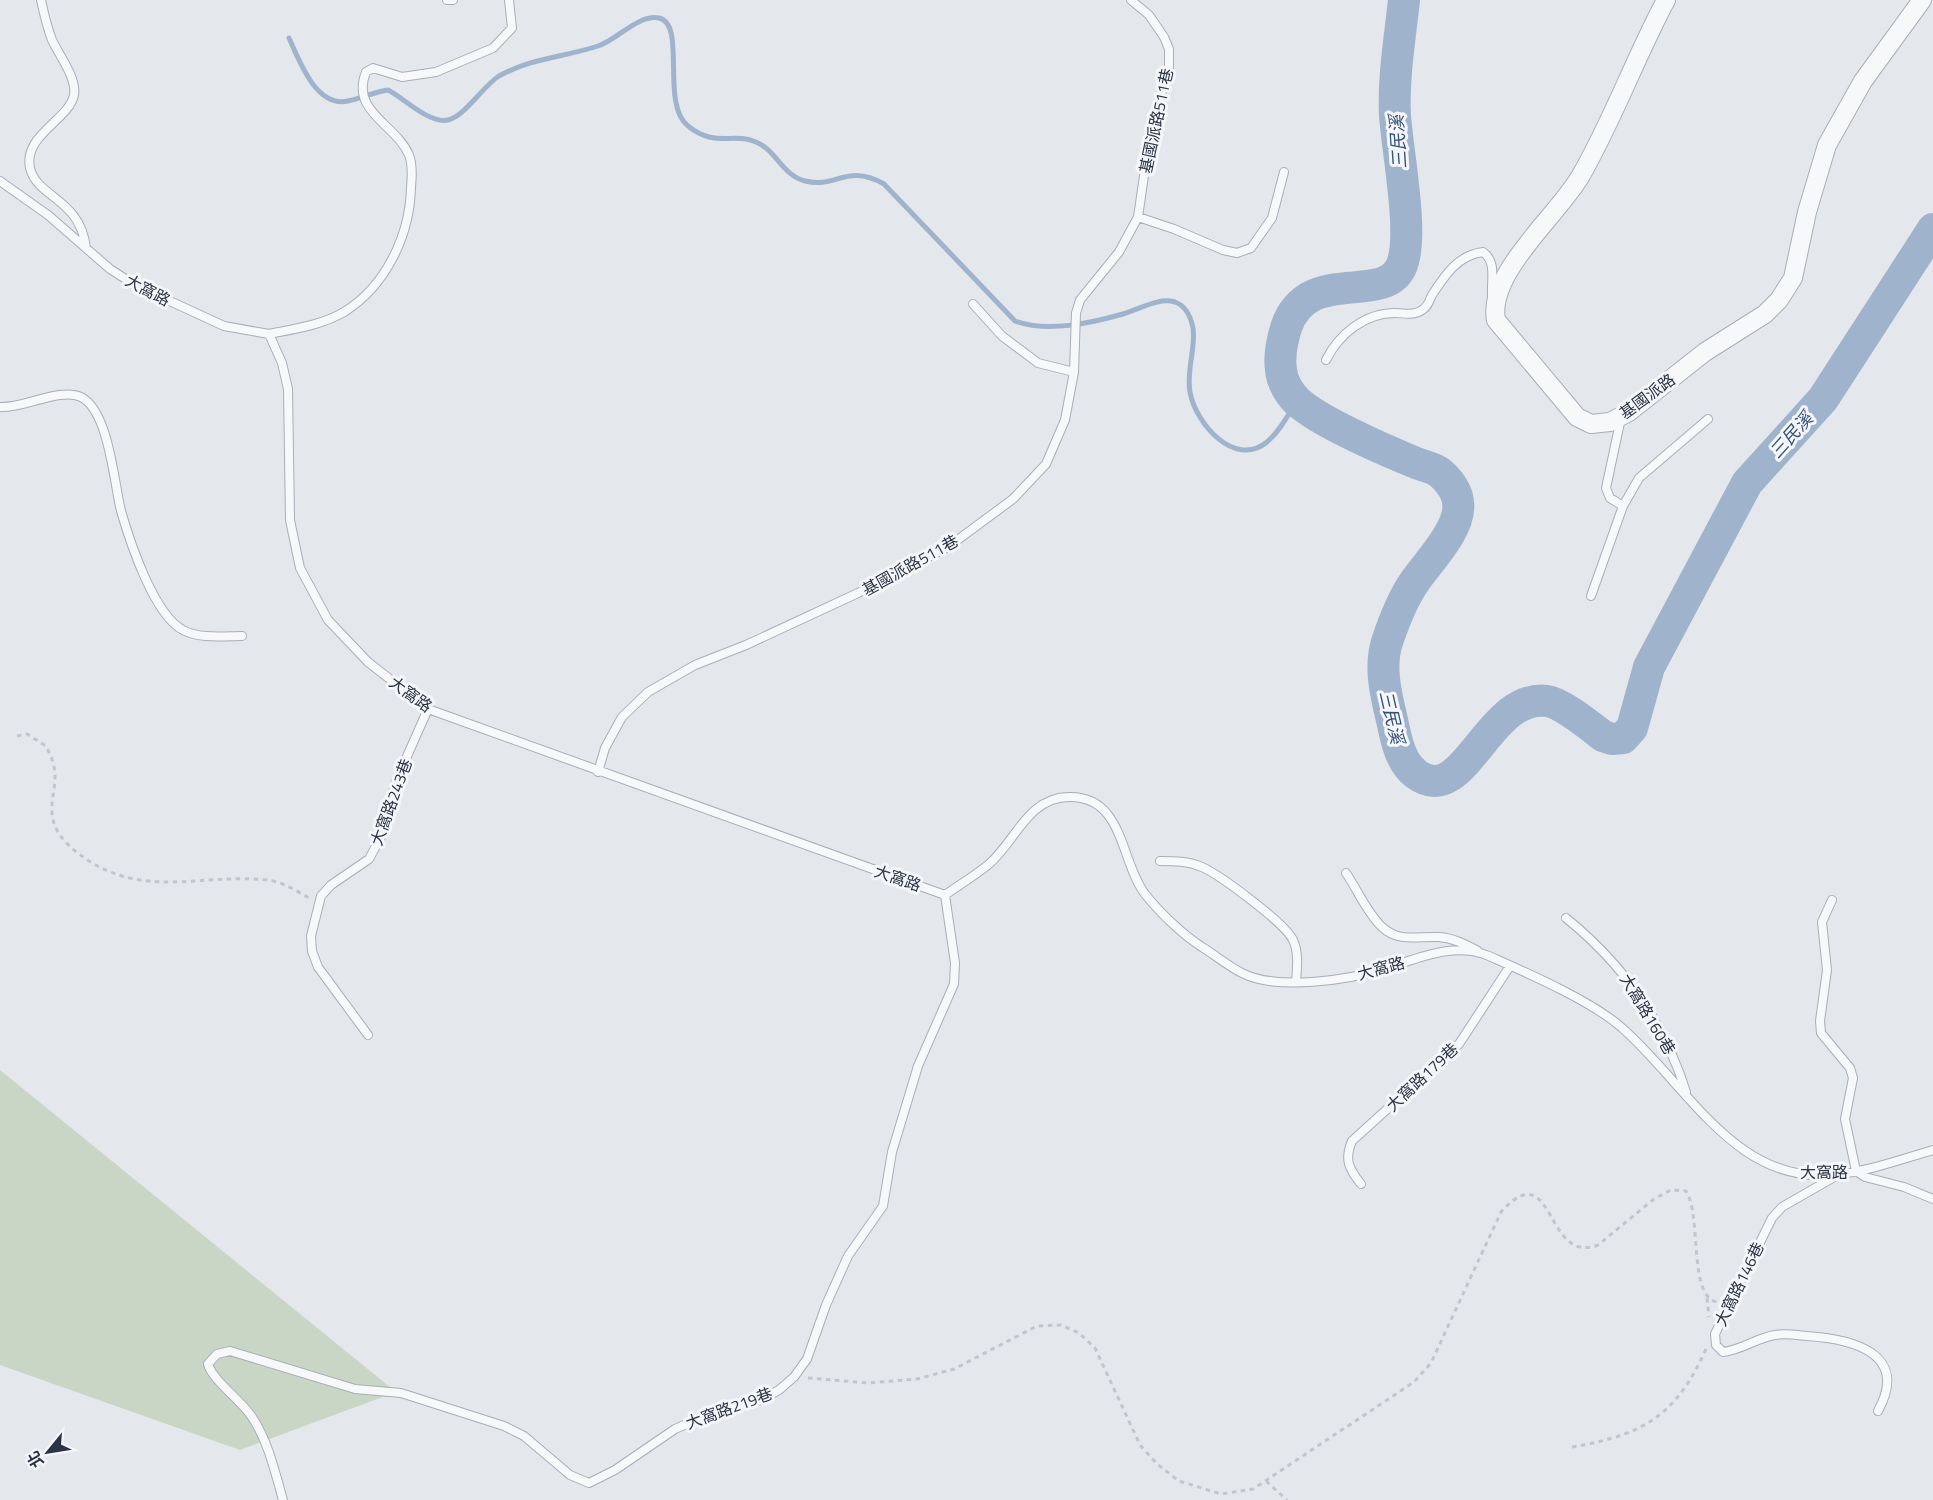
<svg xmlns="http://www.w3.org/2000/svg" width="1933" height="1500" font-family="'Titillium Web','Noto Sans TC',sans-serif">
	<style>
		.green { fill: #c9d6c5 }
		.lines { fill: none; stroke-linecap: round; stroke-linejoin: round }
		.stream { stroke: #9fb4cc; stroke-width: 5 }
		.river { stroke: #9fb4cc; stroke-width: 32 }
		.service-casing { stroke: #a9aeb7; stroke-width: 10 }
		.tertiary-casing { stroke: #a9aeb7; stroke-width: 20 }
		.path { stroke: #c2c5cb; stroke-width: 3; stroke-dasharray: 4.5 4.5; stroke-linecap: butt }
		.service { stroke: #f7f8fa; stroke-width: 8 }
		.tertiary { stroke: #f7f8fa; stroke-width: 18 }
		.labels { text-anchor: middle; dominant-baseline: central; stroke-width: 6; stroke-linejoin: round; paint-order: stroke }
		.street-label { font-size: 16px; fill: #2b3445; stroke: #f4f6f9 }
		.water-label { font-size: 18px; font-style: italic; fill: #34527a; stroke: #f4f6f9 }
	</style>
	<rect width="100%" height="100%" fill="#e4e7ec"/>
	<!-- green -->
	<path class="green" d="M0,1070L396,1392L240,1450L0,1365Z"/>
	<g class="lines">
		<!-- stream -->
		<path class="stream" d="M289,38C299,60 316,108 348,101C362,98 374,92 388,90C404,98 429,124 448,120C464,117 483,86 499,76C531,58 565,57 598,46C617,40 638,14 659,18C687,24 660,104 688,126C715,148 733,132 756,142C776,150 783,176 805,181C836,189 846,163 884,184L1015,321C1047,333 1091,323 1123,314C1140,309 1159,297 1175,302C1186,306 1191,318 1193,328C1196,348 1186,371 1190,392C1195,422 1234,469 1267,442C1280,431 1288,415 1297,401"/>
		<!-- river -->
		<path class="river" d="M1404,0C1400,38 1393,78 1395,115C1397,150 1415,238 1401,267C1383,306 1307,264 1286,328C1282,341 1279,356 1281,370C1282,381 1289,394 1298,402C1320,422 1387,451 1416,463C1424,466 1433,468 1439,472C1448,479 1457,491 1458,502C1462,528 1429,561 1415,581C1403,598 1394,621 1387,642C1379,667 1386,695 1392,720C1396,739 1400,762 1416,774C1465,810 1487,693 1547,701C1562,703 1590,726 1603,736L1612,739L1623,738L1632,728L1649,667L1747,483L1823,399L1933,229"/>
		<!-- service casing -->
		<g class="service-casing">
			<path id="service" d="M41,0C44,14 47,27 52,40C59,55 77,78 74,95C69,120 23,135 30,168C37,198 80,198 86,248
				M447,0H453
				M0,181L48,215L110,269L135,285L224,326L269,334L282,363L288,389L290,520L300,568L328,620L368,662L428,709L945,895C959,885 976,875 989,864C1015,842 1028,797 1069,797C1124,796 1120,861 1145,894C1160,913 1182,934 1202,947C1215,955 1228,966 1242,973C1277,991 1348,980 1384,969C1418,959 1453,941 1489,956C1527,973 1590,1000 1621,1027C1688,1085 1737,1189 1840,1174C1872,1170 1902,1159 1933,1150
				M1138,217L1174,229L1223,250L1237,253L1251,248L1272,218L1284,172
				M973,304L1002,336L1038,363L1074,372
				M269,334C294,329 322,325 344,312C386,286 410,235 411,187C412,177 413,165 409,155C396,124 350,112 366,72L373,68L402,77L436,72L493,48L512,28L509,0
				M1326,360C1339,334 1365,313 1395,313C1405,313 1414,316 1422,310C1428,307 1429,301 1432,295C1445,275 1458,255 1483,252C1497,262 1491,280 1492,295
				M0,407C23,409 60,387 81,397C109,411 114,483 121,511C130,542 154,615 183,630C199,639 224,636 242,636
				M1623,506L1639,478L1708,419
				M1591,596L1623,506L1610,498L1606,488L1621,418
				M598,772L605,748L622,717L648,692L695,665L746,645L858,593L948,547L1013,499L1046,464L1065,420L1074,372L1076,313L1080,300L1119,252L1138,217L1151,128L1169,67V49L1164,37L1149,15L1131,0
				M1160,861C1174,861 1188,861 1202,867C1220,875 1285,923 1293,940C1299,952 1297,968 1296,982
				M1346,873C1357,889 1367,913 1382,927C1399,943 1418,936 1439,937C1453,938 1465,944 1478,951
				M1832,900L1822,922L1827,970L1820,1021L1821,1033L1850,1068L1853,1078L1845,1119L1856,1171L1865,1177L1904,1187L1933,1199
				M1566,918C1623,964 1664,1022 1686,1092
				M368,1035L318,967L312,951L311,936L321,896L331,885L369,859L383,833L396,781L428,709
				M1836,1176L1782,1207L1772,1218L1715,1334L1716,1345L1723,1352C1742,1350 1756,1338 1775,1335C1785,1333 1797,1335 1807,1336C1852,1339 1910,1353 1878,1411
				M1361,1184C1349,1169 1344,1160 1352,1141L1459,1044L1510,966
				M283,1500C275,1472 268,1441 252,1417C241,1400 212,1380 208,1364L217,1354L230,1351L355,1389L401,1393L504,1426L524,1436L570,1475L589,1483L615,1470L675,1429L713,1412L761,1400L779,1390L794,1377L807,1359L826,1305L848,1256L883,1206L892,1152L918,1066L954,984L955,963L945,895"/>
		</g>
		<!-- tertiary casing -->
		<g class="tertiary-casing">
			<path id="tertiary" d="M1666,0C1635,58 1613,120 1580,177C1565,201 1543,223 1526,246C1511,265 1491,294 1496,320L1577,417L1591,424L1610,422L1629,412L1705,352L1765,314L1779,300L1793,278L1807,212L1827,145L1863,81L1922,0"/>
		</g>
		<!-- path -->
		<path class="path" d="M17,736L27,734L46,746C51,756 55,765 55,776C55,793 48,809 55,826C60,839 74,851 86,859C146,899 202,873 267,880C281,881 297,891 309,898
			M1707,1298L1709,1317
			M808,1378L869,1383L917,1379L954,1369L1037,1326L1061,1325L1079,1333L1095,1348L1140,1445L1157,1464L1179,1481L1221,1494L1253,1489L1414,1382L1431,1363L1501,1212C1555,1152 1544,1266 1598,1245L1654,1199L1671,1190L1686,1191C1702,1216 1688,1297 1717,1302
			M1572,1447C1643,1435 1676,1416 1706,1349
			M1266,1481L1287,1500"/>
		<!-- service -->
		<use href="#service" class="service"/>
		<!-- tertiary -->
		<use href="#tertiary" class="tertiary"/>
	</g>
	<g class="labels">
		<!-- street labels -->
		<g class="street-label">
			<text transform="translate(1156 121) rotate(-78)">基國派路511巷</text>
			<text transform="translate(148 290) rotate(28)">大窩路</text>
			<text transform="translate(1647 396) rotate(-36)">基國派路</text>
			<text transform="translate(910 565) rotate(-29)">基國派路511巷</text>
			<text transform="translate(411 694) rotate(36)">大窩路</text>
			<text transform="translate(391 802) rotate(-70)">大窩路243巷</text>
			<text transform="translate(898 878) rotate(19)">大窩路</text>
			<text transform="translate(1381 968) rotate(-15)">大窩路</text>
			<text transform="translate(1648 1014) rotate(59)">大窩路160巷</text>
			<text transform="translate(1422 1077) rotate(-43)">大窩路179巷</text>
			<text x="1824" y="1172">大窩路</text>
			<text transform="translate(1739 1284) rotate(-64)">大窩路146巷</text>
			<text transform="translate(729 1408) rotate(-20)">大窩路219巷</text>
		</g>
		<!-- water labels -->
		<g class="water-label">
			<text transform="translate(1398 142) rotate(-94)">三民溪</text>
			<text transform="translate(1791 435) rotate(-48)">三民溪</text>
			<text transform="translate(1392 717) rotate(77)">三民溪</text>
		</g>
	</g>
	<!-- north arrow -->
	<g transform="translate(48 1452) rotate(240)" stroke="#f4f6f9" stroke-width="4.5" paint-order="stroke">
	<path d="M0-4.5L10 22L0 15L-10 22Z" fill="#2b3445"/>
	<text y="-9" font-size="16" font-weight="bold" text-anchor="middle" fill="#2b3445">北</text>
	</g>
</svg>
